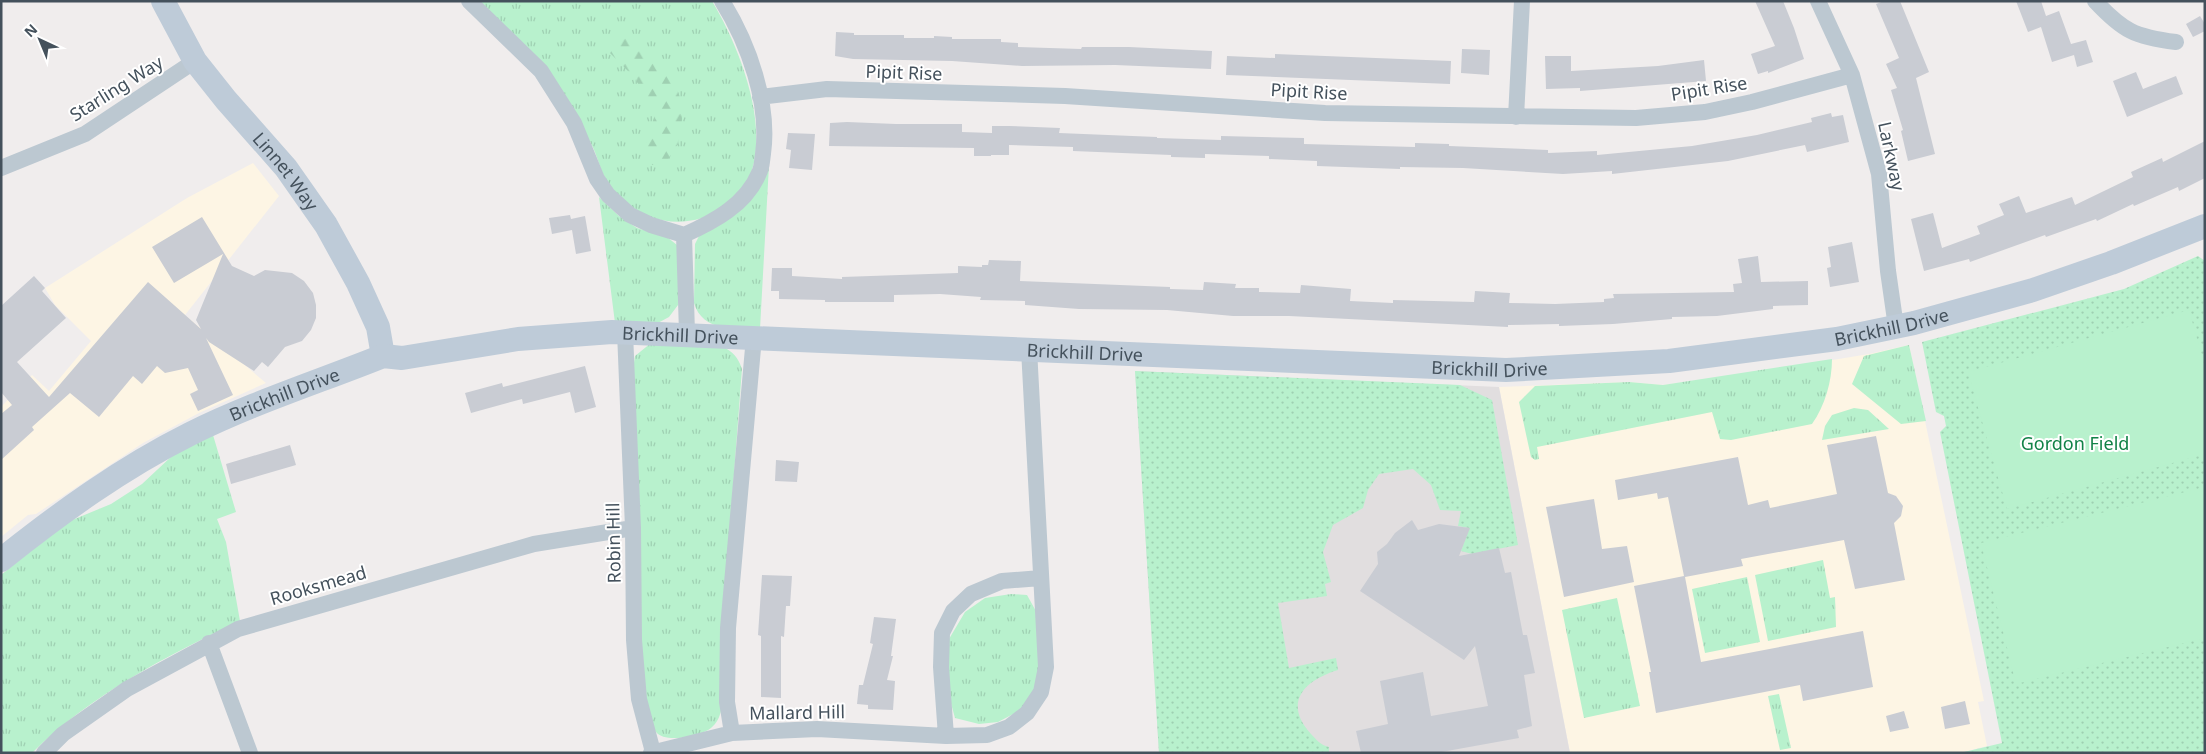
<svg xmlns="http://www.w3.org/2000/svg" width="2206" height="754" font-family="'Noto Sans',sans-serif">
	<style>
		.commercial { fill: #fdf5e4 }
		.education { fill: #e1dedf }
		.grass { fill: url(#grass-tufts) }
		.forest { fill: url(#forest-firs) }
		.park { fill: url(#park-dots) }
		.pitch { fill: #b8f1cd }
		.building { fill: #c9ccd3 }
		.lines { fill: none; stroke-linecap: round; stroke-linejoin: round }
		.street { stroke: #bcc8d1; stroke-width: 16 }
		.secondary { stroke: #becbd8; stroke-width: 24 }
		.labels { text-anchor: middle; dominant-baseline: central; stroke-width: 4; stroke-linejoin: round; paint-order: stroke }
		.street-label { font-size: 18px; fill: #44515c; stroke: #fff }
		.park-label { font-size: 18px; fill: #118247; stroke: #fff }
	</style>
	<defs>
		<pattern id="grass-tufts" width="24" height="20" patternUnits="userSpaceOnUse" patternTransform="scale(1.25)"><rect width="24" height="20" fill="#b8f1cd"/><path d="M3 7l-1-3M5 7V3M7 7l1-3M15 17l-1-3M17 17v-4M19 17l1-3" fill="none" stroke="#9fd0b2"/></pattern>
		<pattern id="forest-firs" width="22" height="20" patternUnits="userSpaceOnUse" patternTransform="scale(1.25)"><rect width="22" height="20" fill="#b8f1cd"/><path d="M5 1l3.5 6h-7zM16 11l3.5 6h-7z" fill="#9fd0b2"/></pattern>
		<pattern id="park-dots" width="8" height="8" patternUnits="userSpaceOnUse" patternTransform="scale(1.25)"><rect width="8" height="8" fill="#b8f1cd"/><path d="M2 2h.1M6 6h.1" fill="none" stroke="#9fd0b2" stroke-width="1.8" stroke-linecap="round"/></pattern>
	</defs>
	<rect width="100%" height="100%" fill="#f0eded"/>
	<!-- commercial -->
	<path class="commercial" d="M253,163L279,196L185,315L266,383L199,413L143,443L36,514L28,515L1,537V407L32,375L49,391L91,341L55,305L45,288L187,198Z
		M1909,345L1984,701L1978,702L1987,746L1960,753H1570L1499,387L1629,382L1663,385L1760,372L1869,354Z"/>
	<!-- education -->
	<path class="education" d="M1135,371L1499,387L1570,753H1159Z"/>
	<!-- grass -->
	<path class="grass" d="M477,1H712C747,59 796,189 702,218C675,226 650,221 627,204C597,183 603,158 585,134C552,88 513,45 477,1Z
		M769,165L760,329C735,327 703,333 694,303L695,244L699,236Z
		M599,197L619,216L637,228L667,237L677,245L680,255L678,305L669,317L656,324L615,323Z
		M651,343L722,346C733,352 738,357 742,369L723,619L721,711C719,718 717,723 711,728C701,736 665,744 656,732C651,725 645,696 642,686L633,369L635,356Z
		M1909,345L1926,421L1901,424L1852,384L1864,356Z
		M1832,359C1832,381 1825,406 1812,424L1731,440L1720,439L1712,412L1537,447L1539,459L1535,460L1531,457L1519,402L1535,386L1629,382L1663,385Z
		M1854,408L1868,410L1889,429L1822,440L1825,426L1832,415Z
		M213,435L236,512L217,519L226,542L240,621C166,656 91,695 32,753H1V575L65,523L111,504L142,484L173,455Z
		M1823,560L1830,598L1835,597L1836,627L1768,641L1755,575Z
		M1747,577L1760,642L1705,653L1692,589Z
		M1011,594L1027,595L1037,613L1041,673L1034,694L1021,710L998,722L979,724L955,718L947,689L949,639L965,612L985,598Z
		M1617,598L1640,706L1584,718L1562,610Z
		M1779,694L1791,748L1780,750L1768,696Z"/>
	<!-- forest -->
	<path class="forest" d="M620,31L637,38L657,58L677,88L683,109L678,144L664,165H652L643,155L656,111L633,76L610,53V42Z"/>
	<!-- park -->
	<path class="park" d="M2198,256L2205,261V753H1960L2002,743L1940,432L1946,426L1944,416L1936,412L1922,342L2124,289Z
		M1135,371L1460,385L1492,400L1518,545L1472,554L1461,551L1469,528L1458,526L1461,511L1440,510L1431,485L1413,469L1379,474L1368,490L1363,508L1333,525L1323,552L1331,582L1325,584L1327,596L1278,603L1289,668L1336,658L1338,670C1305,680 1282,702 1311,734C1317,740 1320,745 1329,747V753H1159Z"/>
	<!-- pitch -->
	<path class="pitch" d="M2189,310L2205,367V454L2007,509L1968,372Z
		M2205,487V638L2016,684L1981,543Z"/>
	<!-- building -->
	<path class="building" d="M1755,1H1783L1794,28L1804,59L1768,73V71L1758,74L1751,54L1775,46Z
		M1884,1H1900L1929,72L1916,78L1935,154L1908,161L1901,131L1903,130L1891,90L1897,88L1886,64L1899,58L1876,4Z
		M2016,1H2041L2046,16L2059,11L2071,44L2086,40L2093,62L2077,67L2074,55L2052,62L2041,27L2028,32Z
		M2200,16L2205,24V31L2193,37L2186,24Z
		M836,32L854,33V35H904V38H934V36L952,37V39H1001V42L1018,43V47L1081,49L1082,47H1129L1212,51L1211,69L1115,65L1022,66L952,61L853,59L835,56Z
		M1462,49L1490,50L1489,75L1461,73Z
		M1275,54L1451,61L1450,84L1226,75L1227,56L1275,58Z
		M1545,56H1571V71L1658,66L1704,60L1706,81L1580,91V88L1546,89Z
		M2136,72L2143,89L2176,76L2183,94L2127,117L2113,81Z
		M1831,113L1832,117L1843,115L1849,142L1807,152L1805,145L1728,161L1612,174V171L1563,174L1463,168L1400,167V169L1317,166V161L1269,159V156L1205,154V158L1171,157V155L1073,151V147L1009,145V155H991V156H974V148L829,146L830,123L847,122L896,124H962V132L992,133V126H1009L1060,128L1059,133L1157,137V138L1221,140V136L1304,138V144L1415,147V143L1449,144V146L1548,150V153L1597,151V155L1692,146L1757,135L1812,122L1811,118Z
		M788,133L815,134L812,170L789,168L791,150L786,149Z
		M2205,141V178L2179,191L2178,187L2134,206L2133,204L2097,221L2096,219L2046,237L2045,235L1970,262L1969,259L1924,271L1911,219L1933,213L1942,248L1980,234L1977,226L2004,215L1999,204L2019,196L2026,213L2072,197L2075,205L2133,177L2131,172L2162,158L2163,162Z
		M570,215L571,219L585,216L591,251L576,254L572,230L552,234L549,218Z
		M202,217L232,266L254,276L265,270L292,273L304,281L313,293L316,305V318L311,330L302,341L285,347L268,367L262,362L254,371L209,342L206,338L233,395L198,411L190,394L198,390L188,368L165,373L157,366L142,384L133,376L99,417L70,393L32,427L34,430L1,460V414L12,405L1,392V306L34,276L45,288L42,291L66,318L17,362L49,397L148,282L201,329L196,320L223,254L174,283L152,247Z
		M1852,242L1859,282L1830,287L1827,268L1831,267L1828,247Z
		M1758,256L1761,282L1808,281V305L1773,306V309L1717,316L1672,317V319L1613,324L1559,326V324L1508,325V327L1289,316H1233L1167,310L1079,309L1025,305V301L980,300L981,297L940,294L894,295V302H825V300L779,299V291H771L772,268H792V276L842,279V277L958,273V266L982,267V265H988L989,260L1021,261L1020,281L1170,287V289L1203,290L1204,282L1236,284L1235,288H1259V292L1300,293L1301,285L1351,289L1350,301L1393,303V300L1474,302L1475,291L1510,293L1509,303L1555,304L1604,302V299L1614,298L1613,294L1734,292L1733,284L1742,283L1738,259Z
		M585,366L596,407L575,413L570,392L523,404L522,399L471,413L465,393L502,383L503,387Z
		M1876,436L1888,493L1896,496L1903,506L1901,516L1894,523L1905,580L1855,589L1844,540L1741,559L1743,566L1685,577L1701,662L1863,631L1873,687L1803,701L1800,685L1656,713L1649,672H1651L1634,586L1684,576L1668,497L1658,499L1657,493L1618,500L1615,480L1738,457L1748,505L1768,500L1770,508L1837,494L1827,445Z
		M290,445L296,465L231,484L226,464Z
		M776,460L799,462L797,482L775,481Z
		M1594,499L1602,549L1627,546L1634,582L1564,597L1546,507Z
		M1412,520L1418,530L1439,524L1470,528L1459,556L1499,548L1505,573L1511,572L1523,635H1527L1535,673L1524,675L1532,726L1517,730L1519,738L1436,753H1361L1356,731L1388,724L1380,681L1423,672L1431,716L1488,706L1475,646L1464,660L1360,591L1378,564L1377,552L1387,544L1395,533Z
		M762,575L792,576L790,606H786L784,637L781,636V698L761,697V636L758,635Z
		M874,617L896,619L891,656H893L887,680L895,681L893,710L868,709V705L857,704L859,685H863L873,644L870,643Z
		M1965,701L1970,724L1945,729L1941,707Z
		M1904,711L1909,728L1890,732L1886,716Z"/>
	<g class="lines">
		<!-- street -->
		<path class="street" d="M469,1L541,71L574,123L597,179L608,195L630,215L651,225L684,235L687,333
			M1818,1L1852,75L1879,174L1888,271L1896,327
			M2095,1C2123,31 2135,37 2176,42
			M760,97L827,89L1065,96L1325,113L1636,118L1705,112L1752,102L1852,75
			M1516,117L1522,1
			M1,168L85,134L195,61
			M684,235C713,222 746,205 759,173C762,168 762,160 763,154C770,104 749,44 722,1
			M625,332L633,528L634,640L639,699L653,752
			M209,643L250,753
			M732,733L727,702L728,628L754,337
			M946,736L941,667L942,633L953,611L971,594L1002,581L1041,578
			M44,753L63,734L127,689L238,629L534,544L633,528
			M651,753L732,733L817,729L946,736L987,735L1009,727L1027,713L1041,692L1046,667L1029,349"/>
		<!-- secondary -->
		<g class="secondary">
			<path id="s1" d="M163,1L195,61L226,100L286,168L326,225L358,283L378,327L383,356"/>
			<path id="s2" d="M1,560C60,513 122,468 190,434C252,403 318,382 383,356L402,358L518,339L612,332L1506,370L1669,361L1837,339L1914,323L2033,290L2111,263L2205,226"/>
		</g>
	</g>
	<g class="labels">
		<!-- street labels -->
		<g class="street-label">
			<text transform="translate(904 72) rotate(2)">Pipit Rise</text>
			<text transform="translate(116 88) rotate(-32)">Starling Way</text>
			<text transform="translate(1709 88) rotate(-9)">Pipit Rise</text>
			<text transform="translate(1309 91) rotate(3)">Pipit Rise</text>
			<text transform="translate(1892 156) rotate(78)">Larkway</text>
			<text stroke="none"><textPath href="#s1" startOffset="211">Linnet Way</textPath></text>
			<text stroke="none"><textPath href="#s2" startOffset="1950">Brickhill Drive</textPath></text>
			<text stroke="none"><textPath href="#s2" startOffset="735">Brickhill Drive</textPath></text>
			<text stroke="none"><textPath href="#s2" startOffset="1140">Brickhill Drive</textPath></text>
			<text stroke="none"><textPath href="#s2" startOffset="1545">Brickhill Drive</textPath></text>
			<text stroke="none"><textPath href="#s2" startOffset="330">Brickhill Drive</textPath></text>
			<text transform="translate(613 543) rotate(-91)">Robin Hill</text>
			<text transform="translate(318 585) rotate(-16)">Rooksmead</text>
			<text transform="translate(797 712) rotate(-1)">Mallard Hill</text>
		</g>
		<!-- park labels -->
		<g class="park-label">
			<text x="2075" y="443">Gordon Field</text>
		</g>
	</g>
	<!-- border -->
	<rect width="2206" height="754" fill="none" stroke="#44515c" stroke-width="5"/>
	<!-- north arrow -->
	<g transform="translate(40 40) rotate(316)" stroke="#ffffff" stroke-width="4" paint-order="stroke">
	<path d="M0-4L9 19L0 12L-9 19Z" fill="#44515c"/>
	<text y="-8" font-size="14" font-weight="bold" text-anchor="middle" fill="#44515c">N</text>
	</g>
</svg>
